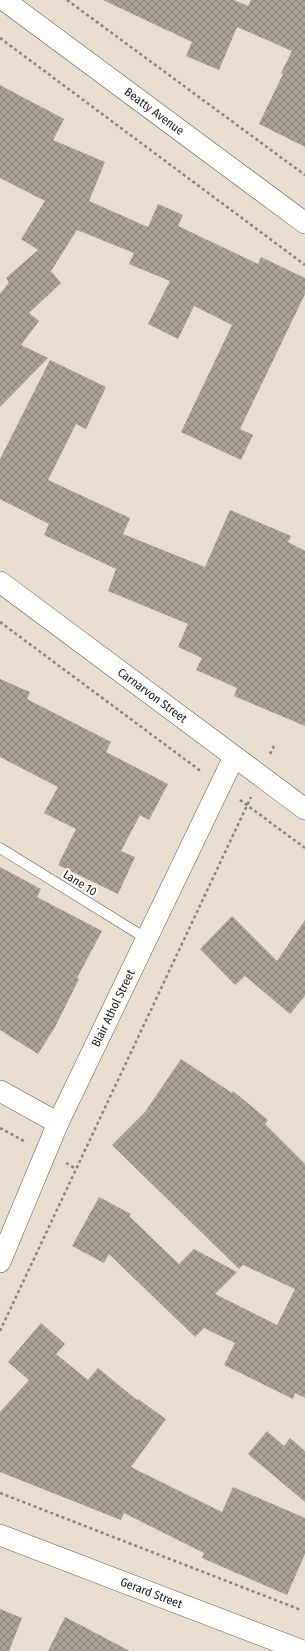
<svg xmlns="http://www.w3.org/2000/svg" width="305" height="1651" font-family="'Fira Sans Condensed',sans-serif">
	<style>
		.building { fill: url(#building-cross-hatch) }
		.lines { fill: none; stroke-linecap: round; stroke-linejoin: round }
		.service-casing { stroke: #60594d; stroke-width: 11 }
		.minor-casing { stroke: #60594d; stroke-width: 22 }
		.path { stroke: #898379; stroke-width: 2.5; stroke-dasharray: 3 3; stroke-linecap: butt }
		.service { stroke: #fff; stroke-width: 10 }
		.minor { stroke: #fff; stroke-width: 21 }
		.labels { text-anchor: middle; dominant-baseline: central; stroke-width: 4; stroke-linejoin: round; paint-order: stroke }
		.street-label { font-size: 12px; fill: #1a1712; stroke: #fff }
	</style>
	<defs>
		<pattern id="building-cross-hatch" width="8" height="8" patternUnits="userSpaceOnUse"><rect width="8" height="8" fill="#aba295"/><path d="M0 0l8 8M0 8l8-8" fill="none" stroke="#8a8378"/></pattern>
	</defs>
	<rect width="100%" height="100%" fill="#e7ded0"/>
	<!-- building -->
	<path class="building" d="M103,0H234L248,6L251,0H305V147L259,124L283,74L281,73L292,51L237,27L219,70L186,56L192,42Z
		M0,85L64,119L53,140L105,162L89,201L148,227L158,204L183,215L178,226L258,264L261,257L305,278V294L240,429L253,435L241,460L181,432L232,325L194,306L178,339L148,324L170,281L129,264L134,253L77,230L51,271L61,283L29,313L39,321L21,345L48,358L0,407V294L9,282L6,278L38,250L21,239L45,201L0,178Z
		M50,360L106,387L86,429L76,424L48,480L130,518L123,534L205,567L230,510L291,536L288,542L305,551V726L234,696L237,688L196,670L202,658L178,647L188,624L108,591L116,569L44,535L49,524L0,499V459Z
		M0,679L30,692L27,699L111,742L106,752L168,784L149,820L140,815L121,851L135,857L118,894L58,865L76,829L44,813L58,787L0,757Z
		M0,867L41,889L37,897L102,931L77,978L79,979L55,1027L38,1054L0,1030Z
		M232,916L277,961L305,920V996L290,1014L245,976L235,985L200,949Z
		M181,1059L232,1093L233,1091L268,1120L265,1124L305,1164V1398L295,1393L293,1399L224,1365L235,1343L204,1328L195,1337L109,1254L104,1263L72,1246L99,1197L131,1214L129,1216L179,1264L194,1249L237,1272L215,1294L277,1325L295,1289L243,1265L239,1269L112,1145L145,1112Z
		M41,1323L65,1344L56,1354L88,1380L98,1368L137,1400L138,1399L166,1419L131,1467L222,1512L233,1487L305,1518V1554L287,1595L202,1558L204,1553L124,1513L121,1520L0,1472V1412L29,1380L8,1362Z
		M267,1431L284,1446L290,1438L305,1451V1502L248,1454Z
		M0,1609L22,1618L9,1651H0Z
		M65,1617L130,1651H48Z"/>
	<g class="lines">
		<!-- service casing -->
		<g class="service-casing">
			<path id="service" d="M0,848L147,939"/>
		</g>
		<!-- minor casing -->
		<g class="minor-casing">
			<g id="minor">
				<path id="s1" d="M4,0L305,223"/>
				<path id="s2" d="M0,582L305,809"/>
				<path d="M0,1091L58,1123"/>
				<path id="s3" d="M0,1262L58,1123L234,757"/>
				<path id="s4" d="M0,1535L303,1651"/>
			</g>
		</g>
		<!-- path -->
		<path class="path" d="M67,0L305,175
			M0,38L305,265
			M0,622L202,772
			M270,754L275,744
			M240,800L305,848
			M0,1128L24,1141
			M66,1163L76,1169
			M0,1331L251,797
			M0,1493L301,1610"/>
		<!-- service -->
		<use href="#service" class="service"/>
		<!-- minor -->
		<use href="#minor" class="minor"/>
	</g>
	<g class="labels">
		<!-- street labels -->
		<g class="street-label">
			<text stroke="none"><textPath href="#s1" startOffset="187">Beatty Avenue</textPath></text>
			<text stroke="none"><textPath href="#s2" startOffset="190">Carnarvon Street</textPath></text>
			<text transform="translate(80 883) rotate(32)">Lane 10</text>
			<text stroke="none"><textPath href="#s3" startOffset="278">Blair Athol Street</textPath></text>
			<text stroke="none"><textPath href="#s4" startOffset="162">Gerard Street</textPath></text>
		</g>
	</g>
</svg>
